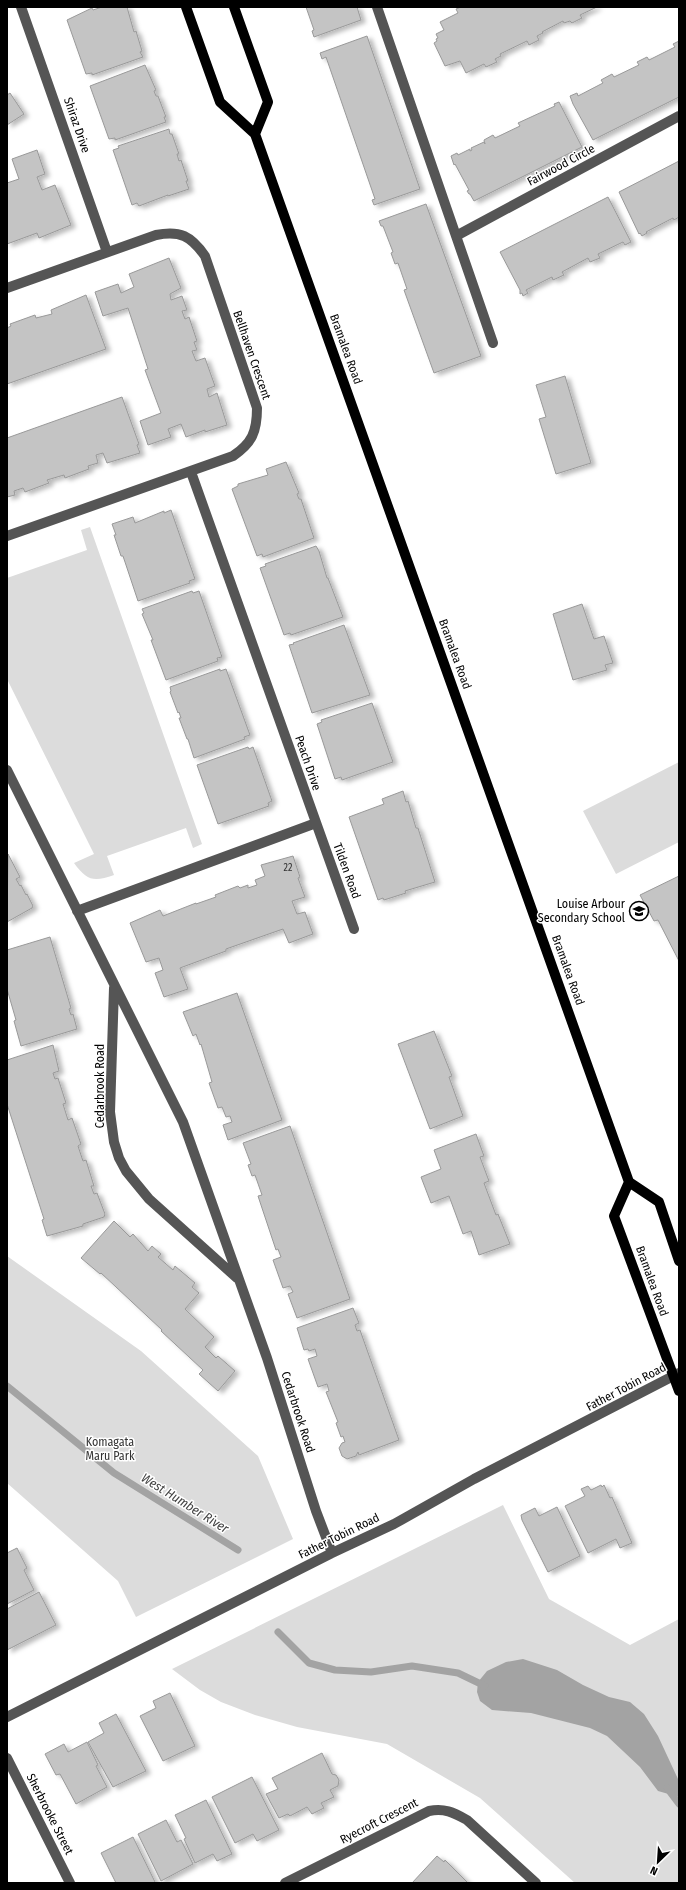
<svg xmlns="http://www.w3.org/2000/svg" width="686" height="1890" font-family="'Fira Sans Condensed',sans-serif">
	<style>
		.park { fill: #dcdcdc }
		.water { fill: #a3a3a3 }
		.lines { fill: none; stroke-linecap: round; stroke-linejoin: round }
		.stream { stroke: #a3a3a3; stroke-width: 7 }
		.building { fill: #c4c4c4; stroke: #999; filter: url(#shadow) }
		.minor { stroke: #555; stroke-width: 10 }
		.major { stroke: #000; stroke-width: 10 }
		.labels { text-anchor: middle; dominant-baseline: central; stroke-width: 3; stroke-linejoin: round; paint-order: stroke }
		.number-label { font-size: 10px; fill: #313131 }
		.street-label { font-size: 12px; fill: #000; stroke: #fff }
		.poi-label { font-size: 12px; fill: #000; stroke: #fff; text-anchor: end }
		.park-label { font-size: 12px; fill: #333; stroke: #fff }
		.water-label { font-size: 13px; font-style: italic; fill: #444; stroke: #fff }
	</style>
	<defs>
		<filter id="shadow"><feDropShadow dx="4.5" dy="2.5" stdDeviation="2" flood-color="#0004"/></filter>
	</defs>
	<rect width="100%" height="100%" fill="#fff"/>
	<!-- park -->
	<path class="park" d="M90,527L202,844L193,848L186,828L107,856L114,875C94,882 87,881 74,863L94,854L7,679V578L87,550L81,530Z
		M679,762V842L616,874L583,811Z
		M7,1256L141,1351L258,1456L293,1539L136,1617L118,1581L7,1483Z
		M503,1505L549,1599L630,1645L679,1619V1883H575L480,1798L387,1744L297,1727L255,1715L221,1702L200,1690L172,1669Z"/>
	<!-- water -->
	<path class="water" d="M523,1659L557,1670L583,1685L609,1697L630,1702L644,1714L658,1736L678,1779L679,1797L658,1791L640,1767L607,1736L590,1728L531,1713L492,1710L480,1701L477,1692L478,1682L487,1671L506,1662Z"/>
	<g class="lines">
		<!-- stream -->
		<path class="stream" d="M7,1386L114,1473L238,1550
			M278,1632L309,1663L335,1670L371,1672L412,1666L458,1673L485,1686
			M667,1788L679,1804"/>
	</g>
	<!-- building -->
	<path class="building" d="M102,7H127L134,32L136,31L142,51L140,52L143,57L92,75V73L86,74L67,20L92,8L93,10Z
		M306,7H357L361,20L314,37L312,31L314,30Z
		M461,7H597L580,15L582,18L572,23L570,21L564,23L563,21L542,32L543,33L537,36L539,40L529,45L527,41L500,54L501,56L495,59L497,62L486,67L484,64L466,73L460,61L445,66L434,43L437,41L436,39L438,38L436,34L444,30L440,22L458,13L456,9Z
		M367,36L420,189L374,205L372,200L375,199L326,57L322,59L320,53Z
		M679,41V97L593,140L573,104L570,96L577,93L578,96L603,83L601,80L612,74L614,77L639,65L637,62L647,57L649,60L675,47L673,44Z
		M145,65L156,90L154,91L156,96H158L166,117H164L166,122L115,140V138L109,139L90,86Z
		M10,93L24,114L7,125V95Z
		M559,102L582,147L474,201L470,194H469L467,191L469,190L455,164L454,165L451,156L457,153L458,155L470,149V151L472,150L471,148L484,142L485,144L484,140L493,135L495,138L520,126L518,123L555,106L554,104Z
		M169,129L170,134H172L179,154H177L179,161L181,160L188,181H186L189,189L168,196V195L139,206L137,203L132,205L113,150L119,148L118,146Z
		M37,150L45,174L37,177L42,190L55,185L71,225L39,238L37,233L7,244V183L19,179L12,159Z
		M679,161V217L674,220L673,218L646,232L647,233L642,236L640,233L639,234L619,192Z
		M608,197L631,242L625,245L623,242L598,254L600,258L590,262L588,258L562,272L564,275L553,280L552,277L526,290L528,293L523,296L522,293L520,294V290L500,252Z
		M426,204L481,356L434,373L404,290L407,289L398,263L395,264L391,253L393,252L383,226H381L379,221Z
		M169,258L181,288L170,294L171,300L182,296L187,310L182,311L185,319L189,317L197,341L194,342L197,350L192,351L196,361L205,358L215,386L207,389L209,397L217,393L227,425L205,432V430L186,437L181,424L168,429L171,437L148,445L140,421L161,413L145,370L148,369L128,308L103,316L95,292L118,284L121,293L134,287L129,274Z
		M86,295L106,349L7,384V328L11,326L10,324L35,315L36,318L52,314L51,310Z
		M565,376L591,463L556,474L539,419L546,417L536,385Z
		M122,397L139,444L137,445L140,453L107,463L103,453L96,455L98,463L88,466L89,469L65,478L64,475L47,480L49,483L25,492L23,488L14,491L15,495L7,497V438Z
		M286,462L299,493L297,494L299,499H301L314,538L263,557L262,554L257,556L232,489L238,486V484L268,475L266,469Z
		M171,510L195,579L189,581L190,583L138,601L123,556H121L114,535H116L112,524L133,517L135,523L164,511V513Z
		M316,546L319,551L327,578H328L343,617L291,635L290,633L284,635L260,568L266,566L265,564Z
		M192,591L193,593L199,591L222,657L217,658L218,661L166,680L151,640H153L142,614L144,613L142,609Z
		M582,604L594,639L604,636L613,663L605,665L607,670L573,680L553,614Z
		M344,625L370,695L312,713L289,645L294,644L293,643Z
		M220,669V671L226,669L250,735L244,737L245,739L194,758L188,739H187L179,718H181L179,712L178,713L170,692L171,691L170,687Z
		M372,703L393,762L342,780L341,777L335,779L317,724L322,722L321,720Z
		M248,747L249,749L253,747L272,801L268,803L269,806L218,824L197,765Z
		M403,791L406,802L408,801L416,828H418L435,882L405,891L406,893L384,900L383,898L378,900L349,817L384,804L382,799Z
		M8,854L20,877L16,879L20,886L21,885L26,895L27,894L33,906L32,908L7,922Z
		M293,856L300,877L298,878L305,897L292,901L297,914L305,912L313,934L289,943L283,929L226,949V951L180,968L188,989L164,997L155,973L163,970L159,958L146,962L130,923L160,910L163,916L196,903V904L216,897L215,895L238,886L240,888L248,885V888L257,885L255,880L265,876L261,865Z
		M679,876V961L658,920L654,921L640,895Z
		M50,937L71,1008L69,1009L71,1015L73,1014L77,1029L21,1046L14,1021L16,1020L7,989V950Z
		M237,993L282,1120L228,1140L223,1125L232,1122L230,1116L226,1117L222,1107L218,1108L209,1083L212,1082L201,1044L200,1045L196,1034L193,1036L183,1012Z
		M434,1031L452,1076L449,1077L463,1116L430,1129L398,1044Z
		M53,1045L59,1071L53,1073L55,1079L58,1078L66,1103L63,1104L68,1120L72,1118L81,1144L78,1146L83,1161L86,1160L94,1186H91L94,1194L97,1193L105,1214L104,1217L83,1224V1226L47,1236L42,1220L44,1219L7,1104V1060Z
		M290,1126L350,1299L297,1318L288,1294L293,1292L290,1286L283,1288L273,1260L281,1257L278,1249L276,1250L258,1196L262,1195L255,1175L252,1176L248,1165L251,1164L243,1143Z
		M476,1134L484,1156L480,1157L489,1181L484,1183L496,1215L498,1214L510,1244L479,1255L471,1231L463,1234L449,1196L431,1203L421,1177L441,1169L434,1150Z
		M114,1221L130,1237L133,1234L148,1251L152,1246L161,1254L158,1257L173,1270L175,1266L195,1283L192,1287L199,1293L185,1309L214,1337L205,1347L216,1358L218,1356L235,1371L218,1391L199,1374L203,1370L161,1331L162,1330L101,1273L100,1274L81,1258Z
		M353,1308L359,1323L355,1325L357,1331L360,1330L399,1440L359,1455L358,1452L356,1456L347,1459L342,1456L339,1448L342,1443L345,1442L343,1436L341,1437L336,1423L338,1422L326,1392L329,1391L327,1384L318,1387L308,1359L317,1356L315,1349L309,1351L308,1349L304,1350L297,1328Z
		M601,1485L602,1487L604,1485L610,1498L612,1497L632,1543L620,1548L616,1539L588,1553L565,1506L585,1496L581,1489L588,1486L591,1490Z
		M557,1507L580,1556L548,1572L522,1520L521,1515L535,1508L539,1516Z
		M17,1548L27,1568L24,1570L34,1590L7,1604V1553Z
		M39,1592L56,1625L7,1650V1609Z
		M170,1693L195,1746L163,1761L140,1716L156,1708L153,1701Z
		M116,1714L146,1771L113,1787L88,1742L104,1733L99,1723Z
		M87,1742L98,1765L96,1766L107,1787L76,1804L60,1774L56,1775L45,1754L64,1744L68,1752Z
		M322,1753L332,1774L336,1775L339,1780L338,1786L330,1790L334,1797L321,1803L324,1808L312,1814L307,1807L290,1816L288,1814L279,1818L266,1794L278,1789L272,1778Z
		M252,1777L279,1830L257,1841L253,1834L235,1843L212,1797Z
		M206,1800L232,1854L217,1861L213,1854L195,1863L184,1839L186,1838L175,1815Z
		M166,1820L177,1842L181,1840L193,1864L161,1881L138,1834Z
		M133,1837L155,1882L154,1883H116L101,1853Z
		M437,1856L444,1862L445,1860L468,1883H412Z"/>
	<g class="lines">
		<!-- minor -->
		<path class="minor" d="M21,7L107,252
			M377,7L493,343
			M456,236L679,116
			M7,288L156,235C180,230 191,236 205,256L257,408C257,432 252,443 233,456L7,536
			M191,472L354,929
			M7,770L183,1122L267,1358L316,1511L332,1553
			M77,911L316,823
			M114,988L110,1112L114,1142L119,1158L126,1171L149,1199L237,1278
			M7,1717L332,1553L394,1524L474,1479L679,1373
			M7,1758L70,1883
			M285,1883L429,1811C444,1808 453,1812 467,1820L536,1883"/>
		<!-- major -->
		<path class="major" d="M186,7L220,102L255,134L629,1182L659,1202L679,1261
			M234,7L268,102L255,134
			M629,1182L614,1216L679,1391"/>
	</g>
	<!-- icons -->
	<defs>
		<g id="school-ring" transform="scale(1)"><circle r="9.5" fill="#fff" stroke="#000" stroke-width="1.5"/><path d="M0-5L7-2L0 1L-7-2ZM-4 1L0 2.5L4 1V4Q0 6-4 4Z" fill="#000"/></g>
	</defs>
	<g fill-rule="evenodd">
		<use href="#school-ring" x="639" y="911"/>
	</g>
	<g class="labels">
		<!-- number labels -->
		<g class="number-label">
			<text x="288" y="868">22</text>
		</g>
		<!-- street labels -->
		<g class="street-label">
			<text transform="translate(77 125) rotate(71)">Shiraz Drive</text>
			<text transform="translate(561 165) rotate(-28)">Fairwood Circle</text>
			<text transform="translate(346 349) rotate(70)">Bramalea Road</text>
			<text transform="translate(252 355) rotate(71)">Bellhaven Crescent</text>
			<text transform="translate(455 654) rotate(70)">Bramalea Road</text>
			<text transform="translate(308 763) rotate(71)">Peach Drive</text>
			<text transform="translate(347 871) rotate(70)">Tilden Road</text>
			<text transform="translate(568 970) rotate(70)">Bramalea Road</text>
			<text transform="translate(100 1086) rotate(-90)">Cedarbrook Road</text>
			<text transform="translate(652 1281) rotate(70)">Bramalea Road</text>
			<text transform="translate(626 1387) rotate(-28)">Father Tobin Road</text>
			<text transform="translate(298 1412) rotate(72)">Cedarbrook Road</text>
			<text transform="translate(339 1536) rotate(-26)">Father Tobin Road</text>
			<text transform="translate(50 1814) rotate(63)">Sherbrooke Street</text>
			<text transform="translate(379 1821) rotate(-27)">Ryecroft Crescent</text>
		</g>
		<!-- poi labels -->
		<g class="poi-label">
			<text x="625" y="904">Louise Arbour<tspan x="625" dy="14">Secondary School</tspan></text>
		</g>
		<!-- park labels -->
		<g class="park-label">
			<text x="110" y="1442">Komagata<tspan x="110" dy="14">Maru Park</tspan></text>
		</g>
		<!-- water labels -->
		<g class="water-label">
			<text transform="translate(185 1503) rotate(32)">West Humber River</text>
		</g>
	</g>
	<!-- border -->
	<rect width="686" height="1890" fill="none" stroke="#000000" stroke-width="16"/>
	<!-- north arrow -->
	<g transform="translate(658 1862) rotate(205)" stroke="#ffffff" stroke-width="3" paint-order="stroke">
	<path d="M0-3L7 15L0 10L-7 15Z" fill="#000000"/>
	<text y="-6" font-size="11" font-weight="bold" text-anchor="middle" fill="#000000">N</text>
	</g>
</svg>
